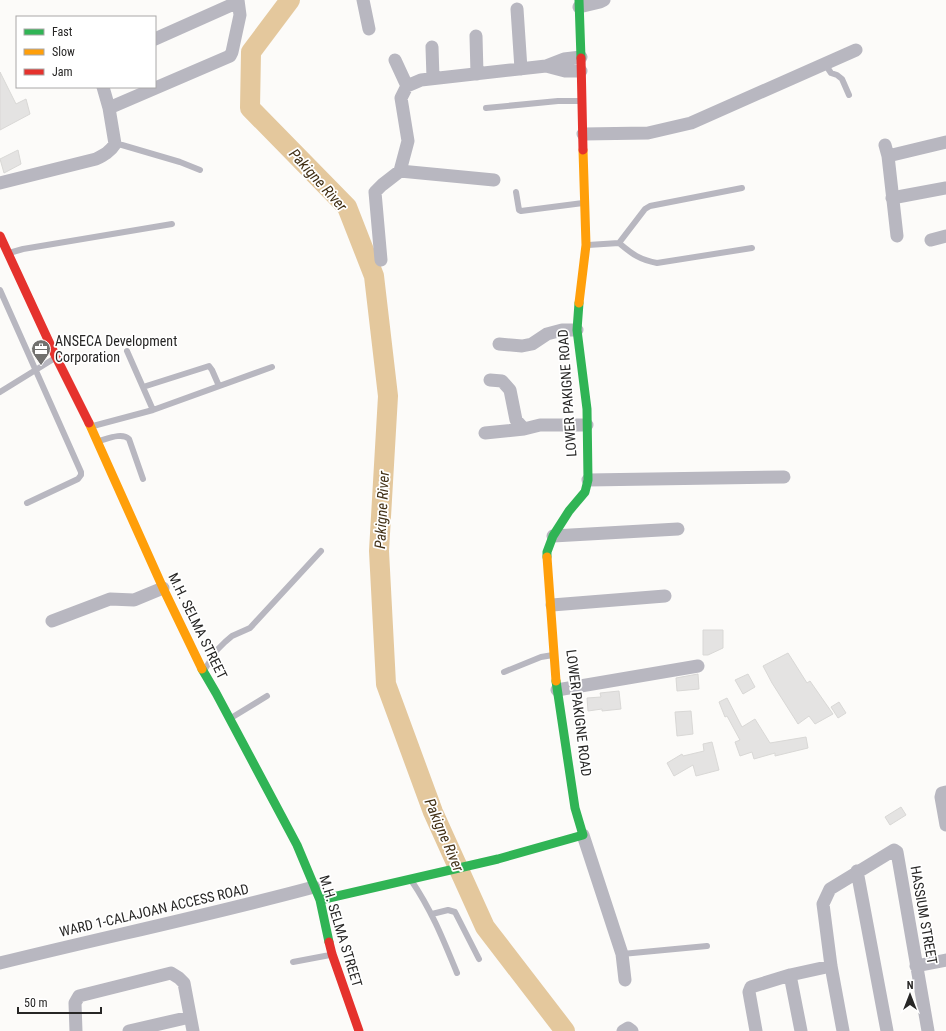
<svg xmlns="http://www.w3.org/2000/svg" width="946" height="1031" font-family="'Roboto Condensed',sans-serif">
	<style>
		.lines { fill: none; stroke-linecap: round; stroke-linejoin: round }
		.river { stroke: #e4c89d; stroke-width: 20 }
		.building { fill: #e4e3e2; stroke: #d9d8d6 }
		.lane { stroke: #b8b7c0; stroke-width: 6 }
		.street { stroke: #b8b7c0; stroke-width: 13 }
		.fast { stroke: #30b455; stroke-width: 9 }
		.slow { stroke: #ff9f0a; stroke-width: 9 }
		.jam { stroke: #e5322d; stroke-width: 9 }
		.labels { text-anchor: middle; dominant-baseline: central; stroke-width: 3.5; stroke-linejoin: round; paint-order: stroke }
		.poi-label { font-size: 14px; fill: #272625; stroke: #fff; text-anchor: start }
		.street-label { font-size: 14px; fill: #272625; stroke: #fff }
		.water-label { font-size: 15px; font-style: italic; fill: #423015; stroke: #fff }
	</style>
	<rect width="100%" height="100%" fill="#fcfbf9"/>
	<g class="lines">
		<!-- river -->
		<path class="river" d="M290,0L251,52L250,108L347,207L374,276L388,396L379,551L386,684L433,812L485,927L565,1031"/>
	</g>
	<!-- building -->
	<path class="building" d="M0,72L16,104L26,99L30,114L0,130Z
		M18,150L21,164L4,173L0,159Z
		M703,630H723V648L708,655H703Z
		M788,653L807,683L810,681L833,714L815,724L809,716L798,724L772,683L763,666Z
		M698,674L699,689L677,691L676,678Z
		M748,674L755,687L743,694L735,680Z
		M619,691L621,709L602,711V709L588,711L587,698L601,697L600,693Z
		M727,698L742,727L755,719L770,743L806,737L808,748L775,756V753L754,759L752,752L740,756L735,742L740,740L727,716L725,717L719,702Z
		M839,702L846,713L838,718L831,707Z
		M691,711L693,734L677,736L675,712Z
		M712,742L719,770L696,776L693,765L674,776L667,763L682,754L683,756L704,751L703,744Z
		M901,807L906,815L890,825L885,817Z"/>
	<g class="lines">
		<!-- lane -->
		<path class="lane" d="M825,64L831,73L837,75L842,79L849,95
			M486,108L558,101H580
			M115,144L122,145L180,162L200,170
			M516,192L519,210L521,211L583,203
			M619,243C632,254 640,260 657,263L752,248
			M588,245L619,243L645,209L650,206L742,188
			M9,253L23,249L172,224
			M0,290L81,472V475L78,479L27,503
			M127,351L153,410
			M143,387L209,366L212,370L219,386
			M0,392L55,358
			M93,426L153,410L272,367
			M99,441C107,439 122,432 129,439L143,479
			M205,669L217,650L225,642L232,636L250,628L321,551
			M504,672L541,657L553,655
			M231,718L267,696
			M411,880C432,911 443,939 457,973
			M432,914L448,910L455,912L479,959
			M622,954L707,946
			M293,962L330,955"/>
		<!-- street -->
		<path class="street" d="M363,0L369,29
			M579,7L600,2L604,0
			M517,9L521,69
			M476,36L477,74
			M155,39L238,2
			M432,47L433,78
			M581,57L564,59L546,66L565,71H581
			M395,60L407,86
			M109,108L230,56L232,52L240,15L238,0
			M583,134L648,133L691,123L856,50
			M885,145L888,156L897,236
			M888,156L946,142
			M494,180L400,171L408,141L401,98L407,86L421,80L546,66
			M0,183L96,159C104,155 110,152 115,144L109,108L103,87
			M892,198L946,188
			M931,240L946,236
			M381,260L375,192L382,185L400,171
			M499,344L522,346L532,344L547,334L562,330H577
			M490,380L502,381L510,390L516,420L524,429
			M485,433L524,429L540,425H587
			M588,480L784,477
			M553,536L678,529
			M552,605L665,596
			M52,621L110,599L134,600L163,588
			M557,690L698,666
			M946,792L942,793L941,797L946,825
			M583,835L622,954L625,980
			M857,871L887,1031
			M0,963C105,937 210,915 314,887
			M916,966L946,960
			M790,975L801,1031
			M76,1031L75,1003L79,996L171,973L179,978L184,983L193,1031
			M129,1031L190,1017
			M623,1031L628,1028L632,1031
			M756,1031L749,992L751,987L790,975L831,966
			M843,1031L831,966L823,904L830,889L894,850L897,852L928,1031"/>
		<!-- fast -->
		<path class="fast" d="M579,0L581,58
			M547,557V552L553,536L569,511L585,492L588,480L587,409L577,330L579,303
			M202,669L216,693L297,845L320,900L329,942
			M320,900L498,859L583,835L575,808L556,681"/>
		<!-- slow -->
		<path class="slow" d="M579,303L586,245L583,150
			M89,423L163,588L202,669
			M547,557L556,681"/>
		<!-- jam -->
		<path class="jam" d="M581,58L583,150
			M0,236L56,357L89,423
			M329,942L332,954L359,1031"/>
	</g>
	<!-- icons -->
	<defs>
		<g id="office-pin" transform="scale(1)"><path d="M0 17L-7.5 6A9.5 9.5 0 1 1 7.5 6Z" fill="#72716f" stroke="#fff"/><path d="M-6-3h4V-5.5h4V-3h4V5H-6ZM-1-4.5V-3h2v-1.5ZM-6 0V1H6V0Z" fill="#fff"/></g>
	</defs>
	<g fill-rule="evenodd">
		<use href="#office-pin" x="41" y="349"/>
	</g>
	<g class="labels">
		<!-- poi labels -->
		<g class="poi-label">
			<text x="55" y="341">ANSECA Development<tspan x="55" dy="16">Corporation</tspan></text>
		</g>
		<!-- street labels -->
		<g class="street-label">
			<text transform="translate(567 393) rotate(-94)">LOWER PAKIGNE ROAD</text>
			<text transform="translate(198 626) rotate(64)">M.H. SELMA STREET</text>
			<text transform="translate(579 713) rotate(83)">LOWER PAKIGNE ROAD</text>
			<text transform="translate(154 910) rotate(-13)">WARD 1-CALAJOAN ACCESS ROAD</text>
			<text transform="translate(924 915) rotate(80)">HASSIUM STREET</text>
			<text transform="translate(341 931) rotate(73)">M.H. SELMA STREET</text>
		</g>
		<!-- water labels -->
		<g class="water-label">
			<text transform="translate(318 180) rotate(48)">Pakigne River</text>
			<text transform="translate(382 510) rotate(-87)">Pakigne River</text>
			<text transform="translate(444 835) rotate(67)">Pakigne River</text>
		</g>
	</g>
	<!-- legend -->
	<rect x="16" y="16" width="140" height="72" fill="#ffffff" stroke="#a9a8a8"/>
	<rect x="24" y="29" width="20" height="6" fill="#30b455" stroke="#a9a8a8"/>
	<text x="52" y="36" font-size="12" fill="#272625">Fast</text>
	<rect x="24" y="49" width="20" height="6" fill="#ff9f0a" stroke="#a9a8a8"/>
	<text x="52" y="56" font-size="12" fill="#272625">Slow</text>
	<rect x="24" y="69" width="20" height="6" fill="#e5322d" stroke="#a9a8a8"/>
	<text x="52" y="76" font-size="12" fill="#272625">Jam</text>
	<!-- north arrow -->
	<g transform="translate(910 995)" stroke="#ffffff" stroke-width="3" paint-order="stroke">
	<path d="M0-3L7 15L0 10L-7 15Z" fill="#272625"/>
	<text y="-6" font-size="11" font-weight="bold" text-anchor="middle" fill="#272625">N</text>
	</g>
	<!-- scale -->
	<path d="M18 1007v6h83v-6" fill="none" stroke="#272625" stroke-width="2"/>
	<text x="24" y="1007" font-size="12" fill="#272625" stroke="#ffffff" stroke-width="3" paint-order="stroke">50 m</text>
</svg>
